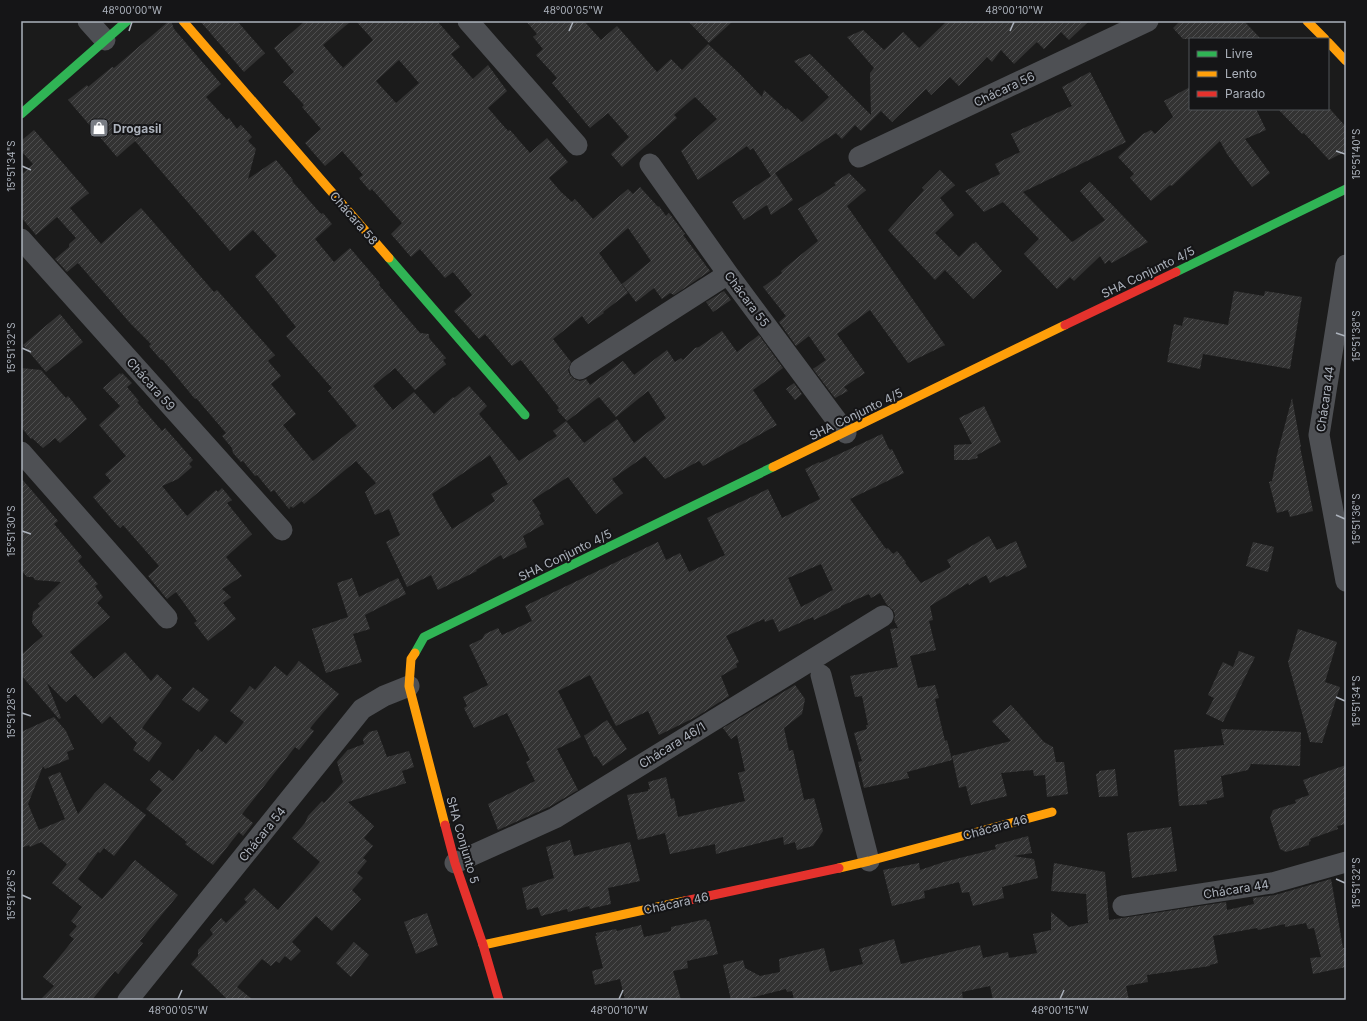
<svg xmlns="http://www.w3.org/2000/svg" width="1367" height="1021" font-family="Inter,sans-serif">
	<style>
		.building { fill: url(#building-hatch); fill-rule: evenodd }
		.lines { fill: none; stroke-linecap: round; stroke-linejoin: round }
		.street { stroke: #4e5054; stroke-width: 21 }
		.fast { stroke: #30b455; stroke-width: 9 }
		.slow { stroke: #ff9f0a; stroke-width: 9 }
		.jam { stroke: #e5322d; stroke-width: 9 }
		.ticks { fill: none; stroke: #acb2bc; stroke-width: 1.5 }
		.labels { text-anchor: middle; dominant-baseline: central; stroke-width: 4; stroke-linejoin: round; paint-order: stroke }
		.street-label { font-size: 12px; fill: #acb2bc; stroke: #151517 }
		.poi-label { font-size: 12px; font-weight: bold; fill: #acb2bc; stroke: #151517; text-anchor: start }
		.neatline { fill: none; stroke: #acb2bc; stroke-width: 1.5 }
		.ticks-label { font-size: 10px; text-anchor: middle; fill: #acb2bc }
	</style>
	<defs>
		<pattern id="building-hatch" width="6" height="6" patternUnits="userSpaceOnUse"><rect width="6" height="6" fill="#333"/><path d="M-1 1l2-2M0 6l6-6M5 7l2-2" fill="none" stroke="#4e4e4f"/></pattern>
	</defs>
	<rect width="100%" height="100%" fill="#1b1b1b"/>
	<!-- building -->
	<path class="building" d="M169,21H171L174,29L221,84L206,97L227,120L229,118L237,129L241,125L252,137L248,141L256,149L248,179L276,160L293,180L292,181L321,214L323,213L332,224L315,239L334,262L350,248L380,283L379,285L420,333L429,334V338L446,358L443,360L446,364L415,390L395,368L373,386L393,410L414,392L434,414L453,397L454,398L469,386L487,406L479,414L519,461L557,436L553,431L566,421L584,443L617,419L634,443L666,418L648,391L616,417L599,397L567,421L557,410L559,408L521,360L512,366L485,334L479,339L454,311L472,295L453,272L445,278L420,249L411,257L391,234L402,223L372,189L370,191L359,178L363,175L342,151L325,166L305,143L321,129L302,107L304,105L283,82L294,72L274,48L305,21H351L323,45L343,68L373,40L356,21H437L460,47L451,54L473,79L488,65L507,91L488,108L508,131L510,130L530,153L547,138L568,162L549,178L561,192L572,202L575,199L593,219L628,189L633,194L640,187L658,207L659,206L666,216L669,213L685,234L683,235L710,271L674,295L670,293L662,299L654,288L636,302L622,284L651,261L628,228L599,253L628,293L603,312L604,313L588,324L582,316L553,339L571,362L568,370L570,375L574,379L580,381L586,379L590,385L623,361L634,375L667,350L675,362L681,358L683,360L695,348L699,347L722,331L737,352L759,335L783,368L753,390L777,425L703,466L699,461L665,479L645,456L612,479L623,493L596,514L568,477L532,500L541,514L539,515L544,524L523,536L527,547L503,559L501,555L476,570L477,571L438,590L431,575L407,587L386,542L400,535L389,509L375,515L365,492L376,483L356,461L304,504L302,501L293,508L291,506L289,509L274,490L271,492L257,475L255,476L243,461L241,462L233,453L232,448L222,436L226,433L196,398L195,399L162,359L161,360L149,346L151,344L130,323L78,263L67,272L55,259L69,247V244L76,238L57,217L36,235L21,217V175L33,164L21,151V141L34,130L89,193L70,208L101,244L141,208L214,292L217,290L275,355L268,361L281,376L271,384L296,414L283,425L313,461L357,426L328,391L332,388L286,336L296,327L255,276L277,256L253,230L230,251L135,141L117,157L68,100L87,85L88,87L112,67L114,68ZM399,60L419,83L396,103L376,81ZM490,455L508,484L491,494L495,501L452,529L439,508L432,494Z
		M200,21H237L265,53L244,72Z
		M526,21H584L601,40L617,26L657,72L671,59L682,70L708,44L739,73L762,97L764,90L786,110L787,108L802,122L829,97L794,61L810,54L871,115L870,73L874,68L847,37L863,30L884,50L903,32L919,48L947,21H1089L1069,40L1061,32L1044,49L1037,42L1014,64L1001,50L992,62L987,57L959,86L950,77L931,95L926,89L892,122L881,111L861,131L855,125L842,139L836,133L775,173L793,200L771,215L767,205L744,220L732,202L771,176L753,148L750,150L747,146L698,180L681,151L717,119L695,97L674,115L677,118L622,167L611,154L629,137L608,113L590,128L552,83L557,78L536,55L543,49L533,37L537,34Z
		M688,21H733L709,43Z
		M1180,21H1244L1261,39H1183L1173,28Z
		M1090,72L1126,142L1023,192L1072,242L1105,220L1080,191L1090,182L1148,242L1112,263L1109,260L1105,264L1100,256L1074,281L1070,277L1057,289L1024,254L1039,239L1003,202L984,212L965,191L1000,174L995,164L1020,152L1011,134L1072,106L1062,87Z
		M1190,87V109H1256L1266,130L1245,139L1270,173L1252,187L1227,154L1220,141L1172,186L1170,185L1151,201L1130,178L1134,174L1118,157L1143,134L1151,130L1155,134L1173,117L1164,101Z
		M1278,109H1330L1346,127V151L1329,160L1304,133L1302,134Z
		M940,170L955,185L940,198L954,215L935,233L959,257L973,243L974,244L976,242L1002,271L973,299L945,270L935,280L888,230L924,190L922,188Z
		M849,173L866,190L847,206L945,345L908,363L870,310L837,334L865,373L844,387L848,391L835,398L813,369L826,360L809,336L796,346L779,322L786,316L763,287L782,273L781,271L818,241L798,209L836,185L834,183Z
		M724,291L731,300L713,312L706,302Z
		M1234,291L1264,296L1265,291L1302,297L1290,369L1203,354L1200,369L1167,362L1174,324L1182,326L1184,317L1228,325Z
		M60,314L83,342L46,372L23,345Z
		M21,368L41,370L66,398L68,396L87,419L60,443L55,438L43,448L32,438L31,439L21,427Z
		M120,373L121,375L122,373L132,383L127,387L139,401L137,402L162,431L165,428L193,460L189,464L192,467L178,479L162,486L187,516L216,490L218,492L222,488L232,500L227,503L252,534L226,557L242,576L222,589L231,597L223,603L236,619L208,641L194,623L197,621L176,592L167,599L148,576L159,566L123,525L120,528L116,524L93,497L111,481L105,474L126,456L99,425L120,406L103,388Z
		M794,383L802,394L795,400L786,389Z
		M1292,398L1301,447H1300L1313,511L1290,517L1288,510L1277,513L1269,482L1272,481L1277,455Z
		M984,406L1001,442L977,455L978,458L969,460H954V445L972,444L959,418Z
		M882,434L888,447L890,450L892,449L904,473L850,499L886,549L888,548L893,554L897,551L906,562L905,563L921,583L951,567L947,560L989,536L997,550L1016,541L1027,567L1006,577L1005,575L990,583L986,575L969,585L968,583L930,606L933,620L929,621L936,650L910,656L918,688L935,685L939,698L935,699L945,741L947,740L952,760L907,772L909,778L864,788L858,762L862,761L854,733L867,729L866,725H868L862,696L855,697L850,676L898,667L890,629L898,628L894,620L895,615L893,610L887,605L880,593L871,598L869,594L841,606V607L814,620L813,617L779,632L773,619L765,622L764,619L726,636L739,662L736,664L737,667L721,676L729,696L696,717L659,735L648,711L616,726L590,675L558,691L581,737L557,749L578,790L549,807L498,830L488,804L535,781L526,762L530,760L507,713L474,728L464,708L467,706L463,697L488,685L469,645L482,639L485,634L498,628L502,635L532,621L525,606L658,542L666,560L680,553L689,572L725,555L707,518L768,489L782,518L820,499L805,469L819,462L820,463ZM821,564L833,590L801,607L788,578Z
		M21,478L58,521L54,524L82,557L78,561L98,584L95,586L103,597L97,603L110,617L70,652L94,679L125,652L151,681L157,674L172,688L142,728L162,743L149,762L133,750L137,743L110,716L102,724L75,694L66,702L47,683L61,718L59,719L21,675V655L43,636L32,623L33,612L40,606L38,604L61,582L35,580L33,577H27L21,570Z
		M1253,542L1274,547L1268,572L1246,566Z
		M352,578L359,597L398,578L406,594L365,615L370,629L353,634L362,662L326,673L312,629L348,617L337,583Z
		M1298,629L1337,642L1325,682L1340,687L1322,743L1310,742L1288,662Z
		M1239,651L1255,657L1223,722L1206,714L1214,698L1208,695L1221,666L1223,662L1233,667Z
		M299,661L339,694L310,728L314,731L299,750L295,747L242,814L253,823L243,836L239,832L213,865L185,844L187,842L146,809L162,790L150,780L159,770L173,781L198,749L202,752L215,735L226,744L244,722L230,711L250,686L255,690L275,666L287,676Z
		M795,685L805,699L802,714L784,728L789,751L793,750L804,800L814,798L822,827L823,831L813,846L797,850L795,842L784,845L783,837L716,854L715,844L670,854L665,833L638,840L627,795L648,791V789H650L648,782L666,777L671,799L674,798L678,817L745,801L738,773L745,771L737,735L731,739L723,728Z
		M193,687L209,700L199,712L182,700Z
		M1011,705L1044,742L1053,747L1056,762H1064L1068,794L1047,797L1045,775L1034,776L1033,770L1001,773L1007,796L971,805L966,786L959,788L952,756L1011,741L992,721Z
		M54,717L66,731L74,749L67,752L69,759L45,769L43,766L28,804L39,830L65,819L48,777L60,772L78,814L95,793L105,783L146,815L114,856L104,848L100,853L98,852L78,879L102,899L135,860L178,895L140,941L143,943L118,974L115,971L92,1000H40L54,986L43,977L74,939L69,935L77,926L71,921L82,907L52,883L67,864L41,842L30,847L29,845L21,848V732Z
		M607,720L627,749L603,766L596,756L594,757L584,736Z
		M1221,729L1301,732L1300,766L1251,764L1248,770L1221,776L1224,797L1206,801L1207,804L1179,806L1174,750L1224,745Z
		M377,730L387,757L409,751L414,767L402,771L406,783L348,802L374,826L364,838L373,846L363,858L367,861L357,873L363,878L352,890L361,899L332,931L316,916L292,942L301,951L291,961L285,956L279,963L276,961L271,966L262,959L237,987L253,1000H228L191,964L198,956V950L213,934L210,930L221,918L226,923L247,902L244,899L254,888L278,910L320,862L292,838L305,823L308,816L322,801L324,803L343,782L337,762L348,750L364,744L363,739L369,732Z
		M1346,765V824L1337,826L1338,829L1310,839L1311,841L1309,842V845L1286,852L1280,849L1270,818L1273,810L1296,803L1295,800L1309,795L1303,780Z
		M1115,769L1118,796L1099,797L1096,774L1099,773V771Z
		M1171,827L1177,871L1132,878L1127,833Z
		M1028,836L1032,853L1013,856L1034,859L1038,878L1002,887L1004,898L973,906L969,892L962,893L959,882L924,891L925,898L892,906L883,870L919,863L920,870L944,862L996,849L995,845Z
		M570,840L574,856L630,842L640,881L608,888L611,904L590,909L589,906L568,912L567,909L541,916L538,907L527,910L522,888L554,878L546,847Z
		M1054,863L1105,872L1109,920L1226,902L1227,910L1254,904L1253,898L1275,895L1331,879L1343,948H1346V967L1313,974L1310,958L1321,957L1314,928L1308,929L1306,923L1285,927V924L1258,930L1257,928L1213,936L1218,963L1210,965V966L1147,975L1148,982L1126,986L1129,1000H993L990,986L962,992L963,1000H794L792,991L787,992L786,989L742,1000H731L723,965L743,960L745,968L760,976L780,972L779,959L824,948L830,972L863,964L859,949L894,939L901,964L980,945L983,958L1008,952L1009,958L1037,953L1033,934L1051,930V912L1069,927L1088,923L1086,894L1051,891Z
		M427,913L438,945L416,954L404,922Z
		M706,919L707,921H709L718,954L687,961L688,968L673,971L681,1000H625L620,979L595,985L592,971L603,968L595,936H597L596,933L616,929L617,931L641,925L644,937L671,931V927Z
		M354,942L369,955L351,977L336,963Z"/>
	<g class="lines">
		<!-- street -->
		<path class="street" d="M88,21L105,40
			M468,21L577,145
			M859,157L1148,21
			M650,164L728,274L846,433
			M21,239L282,530
			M1346,265L1319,435L1346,581
			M580,369L728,274
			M21,452L167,618
			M821,675L869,861
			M455,863L555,818L883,616
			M1123,906L1272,883L1346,862
			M128,1000L362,709L384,696L409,686"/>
		<!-- fast -->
		<path class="fast" d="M21,114L127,21
			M389,258L525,415
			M1176,272L1346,189
			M415,653L424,637L773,467"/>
		<!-- slow -->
		<path class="slow" d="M183,21L389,258
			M1307,21L1325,39
			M1328,42L1346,61
			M773,467L1065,325
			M415,653L411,659L409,686L445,825
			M839,868L869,861L1052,812
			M483,945L685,901"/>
		<!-- jam -->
		<path class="jam" d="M1065,325L1176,272
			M445,825L455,863L483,945L499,1000
			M685,901L839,868"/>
	</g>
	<!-- ticks -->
	<path class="ticks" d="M129,31L132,22M569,31L573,22M1010,31L1014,22M1336,151L1345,154M22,166L31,170M1336,333L1345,336M22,348L31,352M1336,515L1345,519M22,531L31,534M1336,697L1345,701M22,713L31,716M1336,879L1345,883M22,895L31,899M178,999L182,990M619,999L623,990M1060,999L1064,990"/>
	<!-- icons -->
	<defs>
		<g id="shop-square" transform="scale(1)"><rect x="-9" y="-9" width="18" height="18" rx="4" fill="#797d84" stroke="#151517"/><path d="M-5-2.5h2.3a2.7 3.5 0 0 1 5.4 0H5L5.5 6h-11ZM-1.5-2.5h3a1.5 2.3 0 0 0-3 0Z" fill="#fff"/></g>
	</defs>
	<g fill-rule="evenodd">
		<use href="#shop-square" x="99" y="128"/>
	</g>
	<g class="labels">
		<!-- street labels -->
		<g class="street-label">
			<text transform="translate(1004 89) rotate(-25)">Chácara 56</text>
			<text transform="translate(354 218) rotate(49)">Chácara 58</text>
			<text transform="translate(1148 272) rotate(-26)">SHA Conjunto 4/5</text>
			<text transform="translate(747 299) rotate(53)">Chácara 55</text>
			<text transform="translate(151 384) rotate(48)">Chácara 59</text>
			<text transform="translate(1325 399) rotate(-82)">Chácara 44</text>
			<text transform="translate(856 414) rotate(-26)">SHA Conjunto 4/5</text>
			<text transform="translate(565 555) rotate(-26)">SHA Conjunto 4/5</text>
			<text transform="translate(672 745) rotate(-32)">Chácara 46/1</text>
			<text transform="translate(995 827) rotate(-15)">Chácara 46</text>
			<text transform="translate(262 834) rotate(-51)">Chácara 54</text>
			<text transform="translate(463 840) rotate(74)">SHA Conjunto 5</text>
			<text transform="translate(1236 889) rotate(-9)">Chácara 44</text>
			<text transform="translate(676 903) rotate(-12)">Chácara 46</text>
		</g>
		<!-- poi labels -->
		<g class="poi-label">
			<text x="113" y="128">Drogasil</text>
		</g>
	</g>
	<!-- border -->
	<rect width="1367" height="1021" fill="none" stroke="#151517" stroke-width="44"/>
	<!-- legend -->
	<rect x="1189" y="38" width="140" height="72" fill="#151517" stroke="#515459"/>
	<rect x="1197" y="51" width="20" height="6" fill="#30b455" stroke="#515459"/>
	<text x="1225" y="58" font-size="12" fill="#acb2bc">Livre</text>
	<rect x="1197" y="71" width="20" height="6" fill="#ff9f0a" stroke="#515459"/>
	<text x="1225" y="78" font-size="12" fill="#acb2bc">Lento</text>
	<rect x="1197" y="91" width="20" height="6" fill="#e5322d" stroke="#515459"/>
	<text x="1225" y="98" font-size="12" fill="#acb2bc">Parado</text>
	<rect x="22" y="22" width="1323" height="977" class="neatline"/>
	<g class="ticks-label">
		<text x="132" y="14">48°00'00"W</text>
		<text x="573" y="14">48°00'05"W</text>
		<text x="1014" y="14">48°00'10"W</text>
		<text transform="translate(1356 154) rotate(-90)" y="4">15°51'40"S</text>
		<text transform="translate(11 166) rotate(-90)" y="4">15°51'34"S</text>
		<text transform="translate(1356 336) rotate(-90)" y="4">15°51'38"S</text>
		<text transform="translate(11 348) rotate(-90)" y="4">15°51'32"S</text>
		<text transform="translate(1356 519) rotate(-90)" y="4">15°51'36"S</text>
		<text transform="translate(11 531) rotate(-90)" y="4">15°51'30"S</text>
		<text transform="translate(1356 701) rotate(-90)" y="4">15°51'34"S</text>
		<text transform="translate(11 713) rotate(-90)" y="4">15°51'28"S</text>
		<text transform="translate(1356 883) rotate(-90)" y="4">15°51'32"S</text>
		<text transform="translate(11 895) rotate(-90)" y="4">15°51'26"S</text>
		<text x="178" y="1014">48°00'05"W</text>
		<text x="619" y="1014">48°00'10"W</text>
		<text x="1060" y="1014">48°00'15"W</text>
	</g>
</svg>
